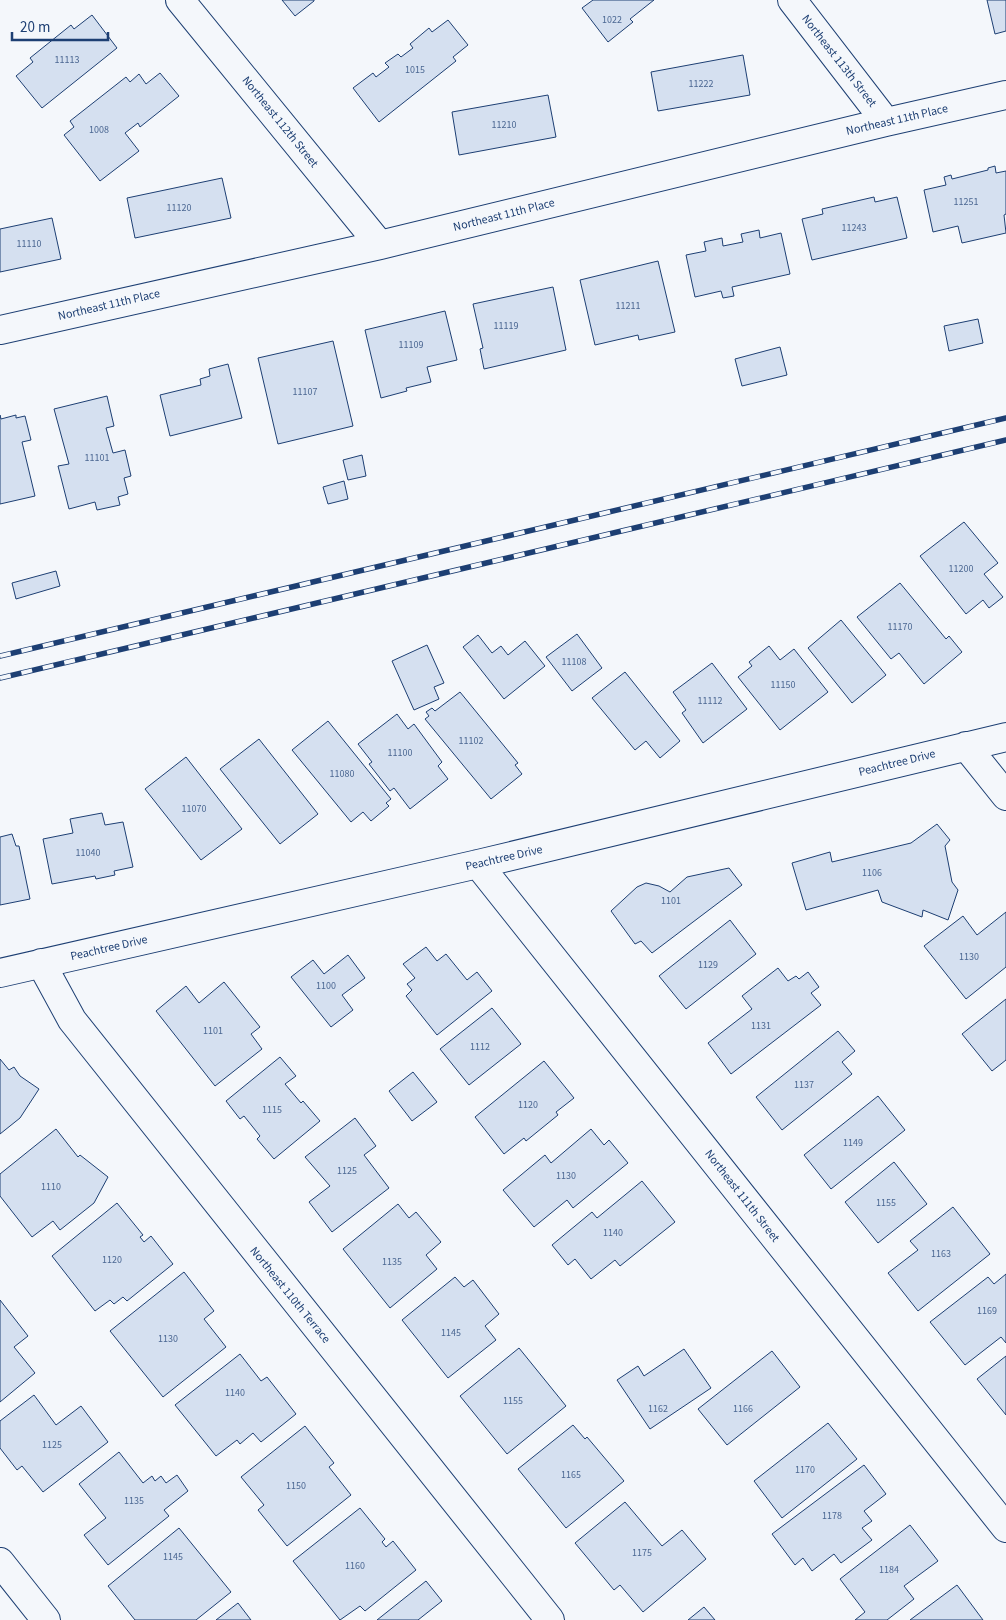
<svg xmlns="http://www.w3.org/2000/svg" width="1006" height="1620" font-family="'Source Sans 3',sans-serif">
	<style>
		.building { fill: #d5e0f0; stroke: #1d3f73 }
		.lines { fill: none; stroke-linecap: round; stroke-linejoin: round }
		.street-casing { stroke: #1d3f73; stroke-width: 30 }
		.street { stroke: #f4f7fb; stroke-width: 28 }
		.rail-casing { stroke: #1d3f73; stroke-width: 5.5 }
		.rail { stroke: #f4f7fb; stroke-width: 4; stroke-dasharray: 11; stroke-linecap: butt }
		.labels { text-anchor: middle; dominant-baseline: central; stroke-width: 4; stroke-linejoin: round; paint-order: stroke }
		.number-label { font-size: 10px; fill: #4b6792 }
		.street-label { font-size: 12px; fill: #1d3f73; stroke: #f4f7fb }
	</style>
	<rect width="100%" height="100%" fill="#f4f7fb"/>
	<!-- building -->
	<path class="building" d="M282,0H314V1L295,16Z
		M593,0H654L630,19L633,22L608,42L582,8Z
		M987,0H1006V31L995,34Z
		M92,15L117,48L42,108L16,76L33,62L30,58L71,25L74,29Z
		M448,20L468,45L453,57L456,61L379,122L353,88L373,73L376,77L389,67L385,63L398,54L401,57L413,48L410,44L429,28L432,32Z
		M743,55L750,95L658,111L651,72Z
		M160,73L179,96L140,127L138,123L125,133L139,151L100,181L64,135L74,127L70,121L126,77L130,82L139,74L146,84Z
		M548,95L556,137L459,155L452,112Z
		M995,166L996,173L1006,171V214L1004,215L1006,233L962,243L958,226L933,232L924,190L946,185L944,177L951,175L952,179L988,170V168Z
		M222,178L231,218L135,238L127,198Z
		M874,197L875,202L897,197L907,238L812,260L802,219L823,214L822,209Z
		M52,218L61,259L0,272V229Z
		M759,230L760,238L781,233L790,274L732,287L734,296L723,298L721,291L695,297L686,255L706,251L704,242L722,238L723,246L743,242L741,234Z
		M658,261L675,332L639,340L638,335L595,345L580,280Z
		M553,287L566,350L484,369L480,349L483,348L473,304Z
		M445,311L457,360L427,367L431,382L406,388L407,391L381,398L365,330Z
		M978,319L983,343L949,351L944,326Z
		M333,341L353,426L278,444L258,358Z
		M780,347L787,375L742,386L735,359Z
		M228,364L242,418L170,436L160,395L201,385L200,379L210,376L209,369Z
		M107,396L114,426L106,428L113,453L125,450L131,476L124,478L128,494L118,497L120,505L97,510L95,502L69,509L58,466L69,464L54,409Z
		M0,415L1,419L16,415V418L25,416L31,440L22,442L35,496L0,504Z
		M362,455L366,476L348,480L343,460Z
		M344,481L348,499L328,504L323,487Z
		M964,522L998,563L984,574L1003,597L989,608L983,600L966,614L920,556Z
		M56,571L60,586L16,599L12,583Z
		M900,583L946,639L949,636L962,652L924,684L899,653L891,659L857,617Z
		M841,620L886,675L852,703L808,648Z
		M577,634L602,668L572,691L546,657Z
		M478,635L492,653L501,646L508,655L525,641L545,666L504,699L463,647Z
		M427,645L444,683L434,687L439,699L414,710L392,661Z
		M769,646L780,660L794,649L828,692L780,730L738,677L752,666L749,662Z
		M712,663L747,709L703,743L682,713L686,710L673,692Z
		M625,672L680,741L660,758L646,741L635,750L592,698Z
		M460,692L518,763L515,765L522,774L491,799L425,719L429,716L426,712L432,708L435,711Z
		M397,714L408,729L414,724L442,762L438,766L448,779L410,809L394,788L390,791L369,764L372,762L358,744Z
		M328,721L391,799L386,803L389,806L371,821L363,812L351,822L292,750Z
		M259,739L318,814L280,844L220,769Z
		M186,757L242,829L201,860L145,789Z
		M102,813L105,825L123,822L133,867L114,871L115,875L96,879L95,876L52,884L43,839L73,833L70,819Z
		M937,824L950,840L945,846L952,882L958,890L948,920L923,910L922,917L882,902L878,890L806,910L792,863L830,852L832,862L911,843Z
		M12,834L16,846H19L30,899L0,905V837Z
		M729,868L742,885L652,953L641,941L635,944L611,911L637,887L646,883L659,886L670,892L687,877Z
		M1006,912V967L966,999L924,946L963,916L977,935Z
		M730,920L756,954L686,1009L659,976Z
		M426,947L437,961L446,954L467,980L477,972L492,991L437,1035L406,996L412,990L407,984L415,978L403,964Z
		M348,955L365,978L342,995L353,1010L331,1027L291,977L313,960L324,974Z
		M778,968L788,981L796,976L799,979L808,972L819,987L811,993L821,1005L731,1074L708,1043L752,1009L742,996Z
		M224,982L260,1027L251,1034L262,1049L215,1086L156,1011L186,986L199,1003Z
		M1006,999V1060L992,1071L962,1034Z
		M492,1008L521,1044L469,1085L440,1049Z
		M838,1031L855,1051L842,1062L852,1074L782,1130L756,1097Z
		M280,1057L296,1076L285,1084L301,1103L303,1101L320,1121L274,1159L257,1139L260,1136L244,1116L240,1119L226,1101Z
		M0,1059L9,1070L14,1067L20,1076L39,1089L20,1118L0,1134Z
		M544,1061L574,1098L556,1112L558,1115L526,1141L524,1138L504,1154L475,1117Z
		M413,1072L437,1102L412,1121L389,1091Z
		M878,1096L905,1130L831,1189L804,1155Z
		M355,1118L376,1146L364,1155L389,1188L332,1232L309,1202L330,1186L305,1157Z
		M56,1129L78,1157L80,1155L108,1177L94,1203L60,1230L53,1221L32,1237L0,1196V1174Z
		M591,1129L604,1145L609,1140L628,1163L573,1208L567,1200L534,1227L503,1190L545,1155L551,1163Z
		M894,1162L927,1204L878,1243L845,1202Z
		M642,1181L675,1222L620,1266L615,1260L591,1279L575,1259L568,1265L552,1245L592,1212L597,1218Z
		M117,1203L143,1235L140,1237L144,1242L151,1236L173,1264L127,1301L123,1297L114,1304L110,1300L95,1311L52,1256Z
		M398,1204L409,1218L416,1212L441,1242L426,1255L437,1269L390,1308L343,1249Z
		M953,1207L990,1254L918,1311L888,1273L918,1250L910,1241Z
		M184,1272L214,1311L204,1319L226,1347L163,1397L110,1331Z
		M1006,1274V1343L1001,1337L965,1365L930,1322L988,1277L994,1284Z
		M455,1277L464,1287L473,1280L499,1314L485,1326L496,1340L448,1378L402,1320Z
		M0,1300L28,1336L14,1347L35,1373L0,1402Z
		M519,1348L566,1406L507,1454L460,1396Z
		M684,1349L711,1388L650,1429L617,1380L638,1366L644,1376Z
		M772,1351L800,1387L727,1445L698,1409Z
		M240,1354L261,1381L267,1377L296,1414L261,1442L253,1433L240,1444L237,1440L216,1456L175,1405Z
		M1006,1356V1415L977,1379Z
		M34,1395L56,1425L81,1406L108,1442L43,1492L22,1466L17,1470L0,1448V1421Z
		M828,1423L857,1459L782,1518L754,1481Z
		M573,1425L585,1439L587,1437L624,1481L566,1528L518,1469Z
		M305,1426L334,1463L329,1467L351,1495L287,1546L258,1510L264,1505L241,1477Z
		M119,1452L143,1483L152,1476L155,1481L161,1476L166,1483L177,1475L188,1491L164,1510L169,1516L108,1565L84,1535L106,1518L79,1484Z
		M864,1465L886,1494L864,1511L872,1521L862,1528L872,1540L841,1563L834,1554L812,1571L803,1558L795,1565L772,1534Z
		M625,1502L662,1546L682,1530L706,1559L643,1612L620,1585L614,1590L575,1543Z
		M360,1508L385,1539L382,1542L386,1547L393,1541L416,1570L365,1611L360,1606L340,1620L293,1561Z
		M910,1525L938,1561L904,1586L914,1599L887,1620H855L865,1612L840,1579Z
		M179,1528L231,1592L196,1620H135L108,1586Z
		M426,1581L442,1601L418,1620H377Z
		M957,1585L983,1620H910Z
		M238,1603L251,1620H216Z
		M704,1607L715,1620H688Z"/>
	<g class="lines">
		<!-- street casing -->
		<g class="street-casing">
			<path id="street" d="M180,0L380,245
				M792,0L886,122
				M0,330L380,245L886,122L1006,95
				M966,746L1006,796
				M478,864L1006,1528
				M41,963L72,1020L550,1620
				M0,973L478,864L1006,737
				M0,1562L46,1620"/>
		</g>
		<!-- street -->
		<use href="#street" class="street"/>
		<!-- rail casing -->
		<g class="rail-casing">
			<path id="rail" d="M0,656L1006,418
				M0,678L1006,440"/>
		</g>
		<!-- rail -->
		<use href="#rail" class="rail"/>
	</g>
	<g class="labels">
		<!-- number labels -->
		<g class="number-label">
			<text x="612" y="20">1022</text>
			<text x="67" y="60">11113</text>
			<text x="415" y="70">1015</text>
			<text x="701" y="84">11222</text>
			<text x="504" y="125">11210</text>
			<text x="99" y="130">1008</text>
			<text x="966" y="202">11251</text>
			<text x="179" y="208">11120</text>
			<text x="854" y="228">11243</text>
			<text x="29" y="244">11110</text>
			<text x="628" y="306">11211</text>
			<text x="506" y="326">11119</text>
			<text x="411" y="345">11109</text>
			<text x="305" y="392">11107</text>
			<text x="97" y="458">11101</text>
			<text x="961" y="569">11200</text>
			<text x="900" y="627">11170</text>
			<text x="574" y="662">11108</text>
			<text x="783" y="685">11150</text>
			<text x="710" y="701">11112</text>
			<text x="471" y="741">11102</text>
			<text x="400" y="753">11100</text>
			<text x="342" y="774">11080</text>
			<text x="194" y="809">11070</text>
			<text x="88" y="853">11040</text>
			<text x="872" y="873">1106</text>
			<text x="671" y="901">1101</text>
			<text x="969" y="957">1130</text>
			<text x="708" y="965">1129</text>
			<text x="326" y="986">1100</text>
			<text x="761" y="1026">1131</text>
			<text x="213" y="1031">1101</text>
			<text x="480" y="1047">1112</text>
			<text x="804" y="1085">1137</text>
			<text x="528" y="1105">1120</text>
			<text x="272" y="1110">1115</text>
			<text x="853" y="1143">1149</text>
			<text x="347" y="1171">1125</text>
			<text x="566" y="1176">1130</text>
			<text x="51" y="1187">1110</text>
			<text x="886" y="1203">1155</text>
			<text x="613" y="1233">1140</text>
			<text x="941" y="1254">1163</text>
			<text x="112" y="1260">1120</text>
			<text x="392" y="1262">1135</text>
			<text x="987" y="1311">1169</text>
			<text x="451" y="1333">1145</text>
			<text x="168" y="1339">1130</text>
			<text x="235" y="1393">1140</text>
			<text x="513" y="1401">1155</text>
			<text x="658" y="1409">1162</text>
			<text x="743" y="1409">1166</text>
			<text x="52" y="1445">1125</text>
			<text x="805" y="1470">1170</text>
			<text x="571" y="1475">1165</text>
			<text x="296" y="1486">1150</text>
			<text x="134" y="1501">1135</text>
			<text x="832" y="1516">1178</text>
			<text x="642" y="1553">1175</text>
			<text x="173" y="1557">1145</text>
			<text x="355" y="1566">1160</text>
			<text x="889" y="1570">1184</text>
		</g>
		<!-- street labels -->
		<g class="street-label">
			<text transform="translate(839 61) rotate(52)">Northeast 113th Street</text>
			<text transform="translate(897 120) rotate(-13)">Northeast 11th Place</text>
			<text transform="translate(280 122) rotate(51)">Northeast 112th Street</text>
			<text transform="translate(504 215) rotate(-14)">Northeast 11th Place</text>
			<text transform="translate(109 305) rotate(-13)">Northeast 11th Place</text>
			<text transform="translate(897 763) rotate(-14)">Peachtree Drive</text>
			<text transform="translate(504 858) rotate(-13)">Peachtree Drive</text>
			<text transform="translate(109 948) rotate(-13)">Peachtree Drive</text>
			<text transform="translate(742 1196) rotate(52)">Northeast 111th Street</text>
			<text transform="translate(290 1295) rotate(51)">Northeast 110th Terrace</text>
		</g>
	</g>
	<!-- scale -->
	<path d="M12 32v8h96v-8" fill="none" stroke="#1d3f73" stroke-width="2.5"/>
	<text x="20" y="32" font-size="15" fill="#1d3f73" stroke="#f4f7fb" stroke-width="4" paint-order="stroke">20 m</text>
</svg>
